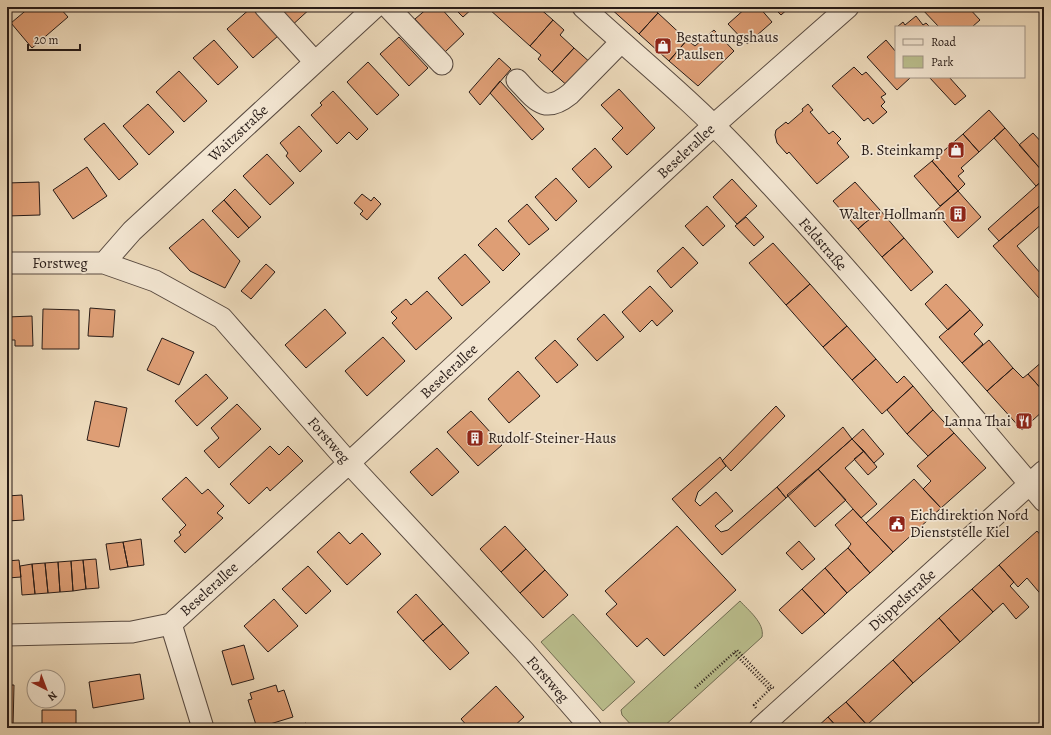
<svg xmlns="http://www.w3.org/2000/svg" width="1051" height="735" font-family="Alegreya,serif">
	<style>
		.green { fill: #babe8d; stroke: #706c52 }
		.building { fill: #de9e75; stroke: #271b17 }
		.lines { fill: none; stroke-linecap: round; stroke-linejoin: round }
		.minor-casing { stroke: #584a40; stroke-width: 23 }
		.path { stroke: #271b17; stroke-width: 2.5; stroke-dasharray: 1 2; stroke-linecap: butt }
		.minor { stroke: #f3e6d2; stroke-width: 21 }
		.labels { text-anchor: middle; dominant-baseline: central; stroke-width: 3.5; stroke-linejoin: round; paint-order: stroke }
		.poi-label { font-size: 15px; fill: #271b17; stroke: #f3e6d2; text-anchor: start }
		.street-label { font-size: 15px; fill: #271b17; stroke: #f3e6d2 }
	</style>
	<rect width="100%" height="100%" fill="#ecd9ba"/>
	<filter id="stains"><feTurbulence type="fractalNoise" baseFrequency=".005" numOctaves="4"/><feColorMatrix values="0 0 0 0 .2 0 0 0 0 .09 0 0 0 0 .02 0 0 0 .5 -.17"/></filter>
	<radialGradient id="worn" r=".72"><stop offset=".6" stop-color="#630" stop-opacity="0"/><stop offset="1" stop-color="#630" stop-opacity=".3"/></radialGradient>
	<!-- green -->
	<path class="green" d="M740,601C748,610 765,623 762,637L662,728H634L622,715L621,710Z
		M573,614L635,682L603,711L541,642Z"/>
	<!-- building -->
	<path class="building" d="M30,7H59L68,17L32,48L11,23Z
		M252,7L278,36L253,58L227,29Z
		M270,7H312L289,28Z
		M429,7H440L464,34L445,52L415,19Z
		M453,7H474L463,17Z
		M491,7H538L553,20L530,46L489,9Z
		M609,7H651L658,13L639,34Z
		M747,7H759L772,22L747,44L728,24Z
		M773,7H790L781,15Z
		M920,7H968L980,20L972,27H939Z
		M658,13L687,40L669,61L639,34Z
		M916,16L923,25L926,23L930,27H897L903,22L905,25Z
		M553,20L564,30L560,35L574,48L552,72L538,59L541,55L530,46Z
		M714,30L734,51L698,86L669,61L687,40L695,46Z
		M399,37L428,68L409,86L380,54Z
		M214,40L238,67L218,85L193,58Z
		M886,40L896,52V77H911L897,90L867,57Z
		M574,48L592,64L570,88L552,72Z
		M499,58L511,69L480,105L469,92Z
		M368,62L399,95L377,115L347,82Z
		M854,67L862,75L866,72L886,94L881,97L885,102L881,106L887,112L873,124L868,118L864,121L832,86Z
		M179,71L207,101L184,122L156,92Z
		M929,77H949L966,96L955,105Z
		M500,81L544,129L532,140L490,93Z
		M619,89L655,128L627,155L612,139L623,128L601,105Z
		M333,91L368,129L357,140L349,132L337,144L311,115L322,105L320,103Z
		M148,104L174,132L149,155L123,126Z
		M808,104L813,110L810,112L829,134L833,131L841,139L837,143L849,157L817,184L789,152L787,154L777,143L775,135L776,130L786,122L788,124L803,111L802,109Z
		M989,110L1005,128L979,152L963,134Z
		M104,123L138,164L119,180L84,139Z
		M299,126L322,151L300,172L286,156L288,153L280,143Z
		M1005,128L1044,173V179L1036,186L994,138Z
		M1033,133L1044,145V173L1019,145Z
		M963,134L979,152L961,168L964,171L958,176L965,184L958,191L932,161Z
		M595,148L612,167L589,188L572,169Z
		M267,154L294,183L270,205L243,176Z
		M932,161L958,191L940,206L914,176Z
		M87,167L107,196L73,219L53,190Z
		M556,178L577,201L556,221L535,197Z
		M732,179L757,206L737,224L713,197Z
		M1044,179V202L999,241L988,229Z
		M39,182L40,215L7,216V183Z
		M855,182L880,210L858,229L833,201Z
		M235,189L261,217L249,228L224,200Z
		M958,191L981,217L958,238L935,211Z
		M362,194L371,201L374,197L381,204L367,220L360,214L363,211L354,203Z
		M224,200L249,228L238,238L212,211Z
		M1044,202V222L1017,246L1041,274L1044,272V294L1039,298L993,246Z
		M527,204L549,229L529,245L508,221Z
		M707,206L725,226L703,246L685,226Z
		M880,210L904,238L882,257L858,229Z
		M746,217L764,237L754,246L735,226Z
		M203,219L240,261L225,288L190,271L169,248Z
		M496,228L520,254L503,271L478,245Z
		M904,238L933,272L911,291L882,257Z
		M773,243L810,284L786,305L749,263Z
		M683,247L698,263L671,288L657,271Z
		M465,254L490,282L462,306L438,278Z
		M266,264L275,272L251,299L241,291Z
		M810,284L847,326L823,347L786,305Z
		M946,284L970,310L948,330L925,304Z
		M650,286L673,311L657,326L652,320L640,332L622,312Z
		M427,291L452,318L416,350L392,323L397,318L391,312L406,299L411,305Z
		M90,308L115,310L113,337L88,336Z
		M43,309L79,310V349H42Z
		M325,309L346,333L306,368L285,345Z
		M970,310L983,325L974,334L983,344L962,363L939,337Z
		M604,314L624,337L597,361L577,339Z
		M32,316L33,346H15V340H7V317Z
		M847,326L876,359L852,380L823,347Z
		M383,337L405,361L367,396L345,371Z
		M162,338L194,352L179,385L147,370Z
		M555,340L578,365L557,383L535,358Z
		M989,340L1013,368L987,391L962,363Z
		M876,359L897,383L904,376L913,386L882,414L852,380Z
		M1044,360V392L1028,374Z
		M1013,368L1023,378L1028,374L1044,392V410L1022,430L987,391Z
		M518,371L540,396L509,423L488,399Z
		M206,374L228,398L197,426L175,401Z
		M913,386L933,410L907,434L887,410Z
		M95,401L127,408L119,447L87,440Z
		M237,404L261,429L219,468L204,451L219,438L211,428Z
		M776,406L785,416L731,471L722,461Z
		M933,410L954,433L928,456L907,434Z
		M471,411L502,445L478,466L447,432Z
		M843,427L852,439L786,498L777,487Z
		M863,429L884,454L874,463L852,439Z
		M954,433L986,468L941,508L923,489L931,481L917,466Z
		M852,439L864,451L845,468L877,504L861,518L818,469Z
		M270,446L279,455L288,446L303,461L270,491L267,487L249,504L230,484Z
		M437,448L459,472L432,496L410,472Z
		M864,451L877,467L868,475L854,459Z
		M720,457L726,466L698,492L695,501L700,506L716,492L733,511L715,526L721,532L728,530L777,487L786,498L722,555L672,499Z
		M818,469L846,500L815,527L787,495Z
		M186,477L202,494L208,489L224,506L217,513L223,518L185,553L174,541L181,535L179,532L186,525L162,499Z
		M914,479L941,508L893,552L866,523Z
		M22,495L24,520L7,521V496Z
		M853,509L893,552L870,573L848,548L851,544L835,525Z
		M505,526L526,549L501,572L480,549Z
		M677,526L736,590L664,656L647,638L637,647L606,614L617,604L605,591Z
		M1037,531L1044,539V598L1027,578L1018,587L999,565Z
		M339,532L350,544L362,533L381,554L347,585L317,552Z
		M141,539L144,565L128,567L123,542Z
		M799,541L815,559L802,570L786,553Z
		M123,542L128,567L110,570L106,544Z
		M848,548L870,573L847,593L825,568Z
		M526,549L545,570L520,593L501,572Z
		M96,559L99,588L86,589L83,560Z
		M19,560L21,577L8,578L7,561Z
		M83,560L86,589L73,591L71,561Z
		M71,561L73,591L60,592L58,562Z
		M58,562L60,592L48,593L45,563Z
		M45,563L48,593L35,594L32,564Z
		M32,564L35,594L22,595L20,566Z
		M999,565L1014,582L1010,586L1029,607L1016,619L1003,603L993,612L972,589Z
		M308,566L331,591L306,614L282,589Z
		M825,568L847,593L825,614L802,589Z
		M545,570L568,595L543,618L520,593Z
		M802,589L825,614L802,634L779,610Z
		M972,589L993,612L960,642L939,618Z
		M416,594L443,624L423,641L397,612Z
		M274,599L298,626L268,652L244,626Z
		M939,618L960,642L913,683L893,660Z
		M443,624L469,653L450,670L423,641Z
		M244,645L254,679L232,685L222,651Z
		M893,660L913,683L867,725L846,702Z
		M140,674L144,699L93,708L89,682Z
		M7,685H14L13,728H7Z
		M276,685L278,692L284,690L293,717L257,728L248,700L252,699L250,693Z
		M496,686L524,717L512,728H469L461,719Z
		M846,702L867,725L863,728H838L828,717Z
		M42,710H76V728H42Z
		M828,717L838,728H816Z
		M306,723L308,728H291Z"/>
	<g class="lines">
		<!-- minor casing -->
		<g class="minor-casing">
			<path id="minor" d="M265,7L315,62
				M388,7L442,64
				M583,7C634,54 690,99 738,150C845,263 944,383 1044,501
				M517,80C536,100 544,115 570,94L621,42
				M7,263H104L155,281L222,318L349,463L524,651L591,728
				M104,263L132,231L375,7
				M171,624L203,728
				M7,635L132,632L171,624L349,463L714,125L848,7
				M760,728L1044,471"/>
		</g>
		<!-- path -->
		<path class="path" d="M734,653L770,690
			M695,688L737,650L772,687
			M756,708L754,705L772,687L774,688"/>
		<!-- minor -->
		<use href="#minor" class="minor"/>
	</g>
	<!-- icons -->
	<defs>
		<g id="shop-square" transform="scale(0.9)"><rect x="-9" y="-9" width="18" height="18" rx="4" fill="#8f2418" stroke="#f3e6d2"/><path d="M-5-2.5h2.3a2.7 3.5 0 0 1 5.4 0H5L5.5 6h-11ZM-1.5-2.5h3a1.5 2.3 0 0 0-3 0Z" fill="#fff"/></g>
		<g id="building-square" transform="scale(0.9)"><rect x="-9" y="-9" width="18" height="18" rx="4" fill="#8f2418" stroke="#f3e6d2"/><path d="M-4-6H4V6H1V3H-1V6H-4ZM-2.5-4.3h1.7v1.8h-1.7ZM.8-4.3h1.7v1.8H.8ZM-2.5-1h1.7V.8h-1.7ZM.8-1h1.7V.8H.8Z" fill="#fff"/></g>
		<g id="restaurant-square" transform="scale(0.9)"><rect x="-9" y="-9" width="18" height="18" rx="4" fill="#8f2418" stroke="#f3e6d2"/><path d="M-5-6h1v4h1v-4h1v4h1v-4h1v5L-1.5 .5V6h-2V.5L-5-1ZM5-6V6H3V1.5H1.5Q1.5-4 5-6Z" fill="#fff"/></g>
		<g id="civic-square" transform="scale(0.9)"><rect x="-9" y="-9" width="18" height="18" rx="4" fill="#8f2418" stroke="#f3e6d2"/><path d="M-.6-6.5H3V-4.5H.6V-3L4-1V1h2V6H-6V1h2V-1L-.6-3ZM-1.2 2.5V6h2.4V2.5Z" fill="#fff"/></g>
	</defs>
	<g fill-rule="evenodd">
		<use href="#shop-square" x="663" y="46"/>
		<use href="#shop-square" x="956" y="150"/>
		<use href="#building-square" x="958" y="214"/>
		<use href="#restaurant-square" x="1024" y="421"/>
		<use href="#building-square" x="475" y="438"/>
		<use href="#civic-square" x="897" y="524"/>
	</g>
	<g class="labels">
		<!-- poi labels -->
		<g class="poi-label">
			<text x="676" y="37">Bestattungshaus<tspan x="676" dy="17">Paulsen</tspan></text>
			<text x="943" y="150" text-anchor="end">B. Steinkamp</text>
			<text x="945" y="214" text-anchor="end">Walter Hollmann</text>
			<text x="1011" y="421" text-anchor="end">Lanna Thai</text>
			<text x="488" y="438">Rudolf-Steiner-Haus</text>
			<text x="910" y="515">Eichdirektion Nord<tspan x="910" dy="17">Dienststelle Kiel</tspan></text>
		</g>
		<!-- street labels -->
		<g class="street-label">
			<text transform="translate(238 133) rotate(-43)">Waitzstraße</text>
			<text transform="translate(686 151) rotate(-43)">Beselerallee</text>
			<text transform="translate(823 244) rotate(49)">Feldstraße</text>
			<text x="60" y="263">Forstweg</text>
			<text transform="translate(449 371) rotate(-43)">Beselerallee</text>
			<text transform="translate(329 440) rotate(49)">Forstweg</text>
			<text transform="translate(209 589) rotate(-42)">Beselerallee</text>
			<text transform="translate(902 600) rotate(-42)">Düppelstraße</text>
			<text transform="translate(548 679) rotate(49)">Forstweg</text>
		</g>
	</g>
	<!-- margin -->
	<rect width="1051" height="735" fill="none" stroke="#ecd9ba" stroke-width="24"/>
	<rect x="8" y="8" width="1035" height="719" fill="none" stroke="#271b17" stroke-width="2"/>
	<rect x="12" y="12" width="1027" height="711" fill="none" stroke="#271b17"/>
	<!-- legend -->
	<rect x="895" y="26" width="130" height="52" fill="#f3e6d2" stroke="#a19587"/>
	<rect x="903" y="39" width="20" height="6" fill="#f3e6d2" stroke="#a19587"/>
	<text x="931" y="46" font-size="12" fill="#271b17">Road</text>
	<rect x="903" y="56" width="20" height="12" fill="#babe8d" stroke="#a19587"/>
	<text x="931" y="66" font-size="12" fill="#271b17">Park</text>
	<!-- north arrow -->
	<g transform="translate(46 689) rotate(138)"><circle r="19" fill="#f3e6d2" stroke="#a19587"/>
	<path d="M0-3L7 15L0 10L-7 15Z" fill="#8f2418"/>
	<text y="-6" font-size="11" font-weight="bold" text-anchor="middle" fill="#271b17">N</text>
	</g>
	<!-- scale -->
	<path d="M28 44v6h52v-6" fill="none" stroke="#271b17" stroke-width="2"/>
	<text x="34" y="44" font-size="12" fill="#271b17" stroke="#f3e6d2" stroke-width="3" paint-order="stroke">20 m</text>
	<rect width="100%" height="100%" filter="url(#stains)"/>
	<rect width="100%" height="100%" fill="url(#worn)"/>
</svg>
